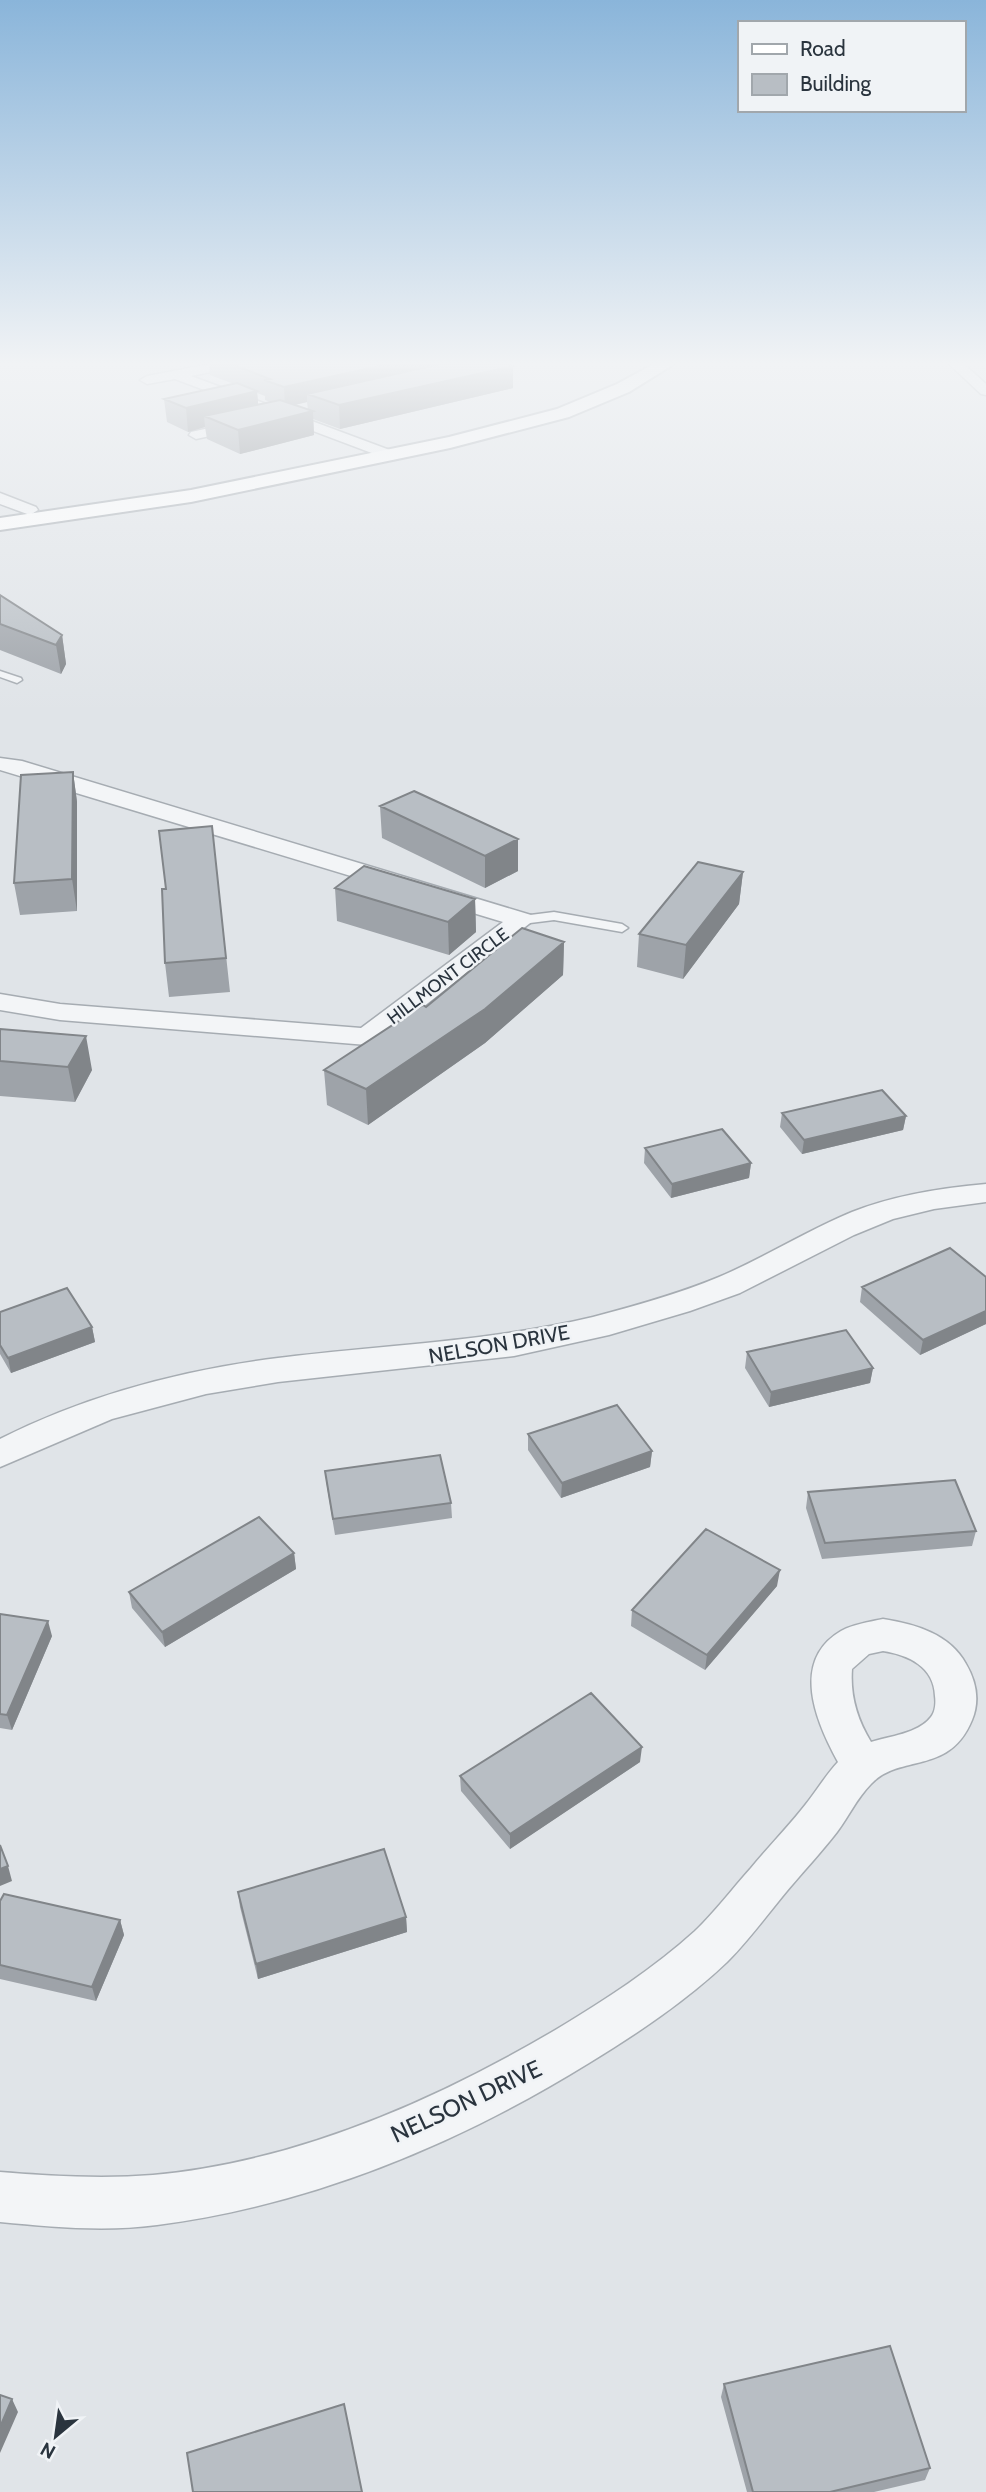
<svg xmlns="http://www.w3.org/2000/svg" width="986" height="2492" font-family="Cabin,sans-serif">
	<style>
		.lines { fill: none; stroke-linecap: round; stroke-linejoin: round }
		.lane-casing { stroke: #a6acb2; stroke-width: 3 }
		.street-casing { stroke: #a6acb2; stroke-width: 3 }
		.secondary-casing { stroke: #a6acb2; stroke-width: 4 }
		.lane { fill: #f3f5f7; fill-rule: evenodd }
		.street { fill: #f3f5f7; fill-rule: evenodd }
		.secondary { fill: #fff; fill-rule: evenodd }
		.wall { fill: #9ea3a9; fill-rule: evenodd }
		.shaded-wall { fill: #818589 }
		.building { fill: #b8bec4; stroke: #818589; stroke-width: 2 }
		.labels { text-anchor: middle; dominant-baseline: central; stroke-width: 5; stroke-linejoin: round; paint-order: stroke }
		.far-street-label { font-size: 18px; fill: #2a343e; stroke: #f0f3f6 }
		.street-label { font-size: 21px; fill: #2a343e; stroke: #f0f3f6 }
		.near-street-label { font-size: 24px; fill: #2a343e; stroke: #f0f3f6 }
	</style>
	<rect width="100%" height="100%" fill="#e0e4e8"/>
	<g class="lines">
		<!-- lane casing -->
		<g class="lane-casing">
			<path id="lane" d="M0,671L21,678L22,680L17,683L0,677Z
				M554,912L622,924L628,928L622,932L554,920L522,924L516,920L522,916Z"/>
		</g>
		<!-- street casing -->
		<g class="street-casing">
			<path id="street" d="M210,364H237L235,367L191,376L395,452L398,455L395,458H385L175,379L147,384L140,380L147,376Z
				M949,364H964L986,384V395L981,394Z
				M246,420L251,421L253,424L251,427L196,439L189,435L191,432Z
				M0,493L36,507L38,510L30,515L0,504Z
				M0,758L22,761L531,915L534,920L377,1043L367,1045L60,1020L0,1010V994L60,1004L361,1028L503,922L0,770Z
				M986,1184V1202L934,1209L893,1219L854,1235L740,1293L690,1311L609,1335L514,1356L278,1382L206,1394L112,1419L0,1467V1439C87,1395 182,1370 278,1358C383,1345 489,1342 593,1317C635,1306 678,1294 719,1277C764,1258 806,1231 852,1212C895,1195 940,1188 986,1184Z
				M883,1619C915,1624 950,1634 966,1664C976,1681 980,1701 972,1720C949,1776 900,1753 871,1784C857,1798 849,1816 837,1832C820,1854 800,1875 782,1897C764,1919 747,1942 727,1962C686,2001 638,2033 589,2063C458,2144 311,2205 157,2225C105,2232 52,2227 0,2222V2172C51,2176 101,2179 153,2175C296,2162 435,2101 557,2029C605,2000 653,1969 695,1931C715,1912 732,1889 751,1868C769,1846 789,1826 806,1804C817,1790 826,1775 838,1762C816,1722 790,1661 841,1631C854,1624 869,1622 883,1619ZM883,1651C909,1655 934,1667 935,1696C936,1703 935,1712 931,1717C918,1734 889,1736 871,1742C857,1719 850,1696 852,1669L869,1654Z"/>
		</g>
		<!-- secondary casing -->
		<g class="secondary-casing">
			<path id="secondary" d="M654,364H674L629,392L569,417L450,448L191,502L0,530V518L191,490L449,437L557,409L617,384Z"/>
		</g>
		<!-- lane -->
		<use href="#lane" class="lane"/>
		<!-- street -->
		<use href="#street" class="street"/>
		<!-- secondary -->
		<use href="#secondary" class="secondary"/>
	</g>
	<!-- wall -->
	<path class="wall" d="M209,364H507L513,388L340,429L313,419L314,435L240,454L207,439L205,427L188,432L167,422L164,399L234,384L210,375ZM257,393L265,396V400L270,402L258,404ZM307,402L308,410L295,405Z
		M0,595L62,635L66,664L61,674L0,650Z
		M73,772L77,802V911L20,915L14,883Z
		M380,806L518,839V871L485,888L382,838Z
		M212,826L230,992L169,997L165,963L166,889Z
		M743,872L739,904L683,979L637,967L639,934Z
		M335,888L475,899L476,932L449,955L337,921Z
		M564,942L563,975L485,1043L368,1125L327,1105L324,1070L426,1007Z
		M0,1029L92,1070L75,1102L0,1096Z
		M782,1113L906,1116L903,1130L802,1154L780,1127Z
		M645,1148L751,1163L749,1178L671,1198L644,1163Z
		M986,1277V1324L920,1355L860,1302L862,1287Z
		M0,1312L92,1327L95,1342L11,1373L0,1354Z
		M747,1352L873,1368L870,1383L769,1407L745,1368Z
		M528,1434L652,1451L650,1467L561,1498L528,1450Z
		M325,1471L451,1503L452,1518L335,1535L327,1487Z
		M808,1492L976,1531L972,1546L822,1559L806,1508Z
		M294,1553L296,1569L165,1647L132,1608L129,1592Z
		M777,1586L705,1670L631,1626L632,1610Z
		M0,1614L52,1636L12,1730L0,1728Z
		M640,1762L510,1849L461,1791L460,1776Z
		M238,1892L406,1917L407,1932L258,1979L240,1907Z
		M0,1901L120,1920L124,1935L96,2001L0,1979Z
		M724,2384L930,2468L925,2480L874,2492H747L721,2397Z"/>
	<!-- shaded-wall -->
	<path class="shaded-wall" d="M389,364H455L307,394V402L285,407L284,387Z
		M513,366V388L340,429L339,405Z
		M257,391L259,413L204,416L205,427L188,432L186,408Z
		M313,411L314,435L240,454L238,430Z
		M62,635L66,664L61,674L56,645Z
		M73,772L77,802V911L72,879Z
		M518,839V871L485,888V856Z
		M743,872L739,904L683,979L686,945Z
		M475,899L476,932L449,955L448,922Z
		M564,942L563,975L485,1043L368,1125L366,1089Z
		M86,1036L92,1070L75,1102L68,1067Z
		M906,1116L903,1130L802,1154L804,1140Z
		M751,1163L749,1178L671,1198L672,1184Z
		M986,1311V1324L920,1355L923,1340Z
		M92,1327L95,1342L11,1373L8,1358Z
		M873,1368L870,1383L769,1407L771,1392Z
		M652,1451L650,1467L561,1498L562,1483Z
		M294,1553L296,1569L165,1647L162,1632Z
		M780,1570L777,1586L705,1670L707,1655Z
		M48,1621L52,1636L12,1730L7,1715Z
		M642,1747L640,1762L510,1849V1834Z
		M8,1866L12,1881L0,1886V1869Z
		M406,1917L407,1932L258,1979L256,1964Z
		M120,1920L124,1935L96,2001L92,1987Z
		M12,2399L18,2412L0,2453V2427Z"/>
	<!-- building -->
	<path class="building" d="M231,364H389L284,387L264,380L270,379Z
		M440,364H507L513,366L339,405L307,394Z
		M237,383L257,391L186,408L164,399Z
		M280,400L313,411L238,430L204,416Z
		M0,595L62,635L56,645L0,624Z
		M73,772L72,879L14,883L21,775Z
		M414,791L518,839L485,856L380,806Z
		M212,826L226,958L165,963L162,889H166L159,831Z
		M698,862L743,872L686,945L639,934Z
		M364,866L475,899L448,922L335,888Z
		M522,928L564,942L485,1009L366,1089L324,1070L423,1005L426,1007Z
		M0,1029L86,1036L68,1067L0,1061Z
		M882,1090L906,1116L804,1140L782,1113Z
		M722,1129L751,1163L672,1184L645,1148Z
		M950,1248L986,1277V1311L923,1340L862,1287Z
		M67,1288L92,1327L8,1358L0,1345V1312Z
		M846,1330L873,1368L771,1392L747,1352Z
		M617,1405L652,1451L562,1483L528,1434Z
		M440,1455L451,1503L333,1519L325,1471Z
		M955,1480L976,1531L825,1543L808,1492Z
		M259,1517L294,1553L162,1632L129,1592Z
		M706,1529L780,1570L707,1655L632,1610Z
		M0,1614L48,1621L7,1715L0,1714Z
		M591,1693L642,1747L510,1834L460,1776Z
		M0,1845L8,1866L0,1869Z
		M384,1849L406,1917L256,1964L238,1892Z
		M4,1894L120,1920L92,1987L0,1965V1901Z
		M890,2346L930,2468L830,2492H753L724,2384Z
		M0,2395L12,2399L0,2427Z
		M344,2404L362,2492H193L187,2453Z"/>
	<!-- sky -->
	<linearGradient id="sky" x2="0" y2="1"><stop stop-color="#8ab5da"/><stop offset="0.51" stop-color="#f1f3f5"/><stop offset="1" stop-color="#f1f3f5" stop-opacity="0"/></linearGradient>
	<rect width="986" height="713" fill="url(#sky)"/>
	<g class="labels">
		<!-- far-street labels -->
		<g class="far-street-label">
			<text transform="translate(448 976) rotate(-37)">HILLMONT CIRCLE</text>
		</g>
		<!-- street labels -->
		<g class="street-label">
			<text transform="translate(499 1344) rotate(-10)">NELSON DRIVE</text>
		</g>
		<!-- near-street labels -->
		<g class="near-street-label">
			<text transform="translate(466 2101) rotate(-25)">NELSON DRIVE</text>
		</g>
	</g>
	<!-- legend -->
	<rect x="738" y="21" width="228" height="91" fill="#f0f3f6" stroke="#a1a7ac" stroke-width="2"/>
	<rect x="752" y="44" width="35" height="10" fill="#ffffff" stroke="#a1a7ac" stroke-width="2"/>
	<text x="800" y="56" font-size="21" fill="#2a343e">Road</text>
	<rect x="752" y="74" width="35" height="21" fill="#b8bec4" stroke="#a1a7ac" stroke-width="2"/>
	<text x="800" y="91" font-size="21" fill="#2a343e">Building</text>
	<!-- north arrow -->
	<g transform="translate(56 2436) rotate(209)" stroke="#f0f3f6" stroke-width="5" paint-order="stroke">
	<path d="M0-5L12 26L0 18L-12 26Z" fill="#2a343e"/>
	<text y="-10" font-size="19" font-weight="bold" text-anchor="middle" fill="#2a343e">N</text>
	</g>
</svg>
